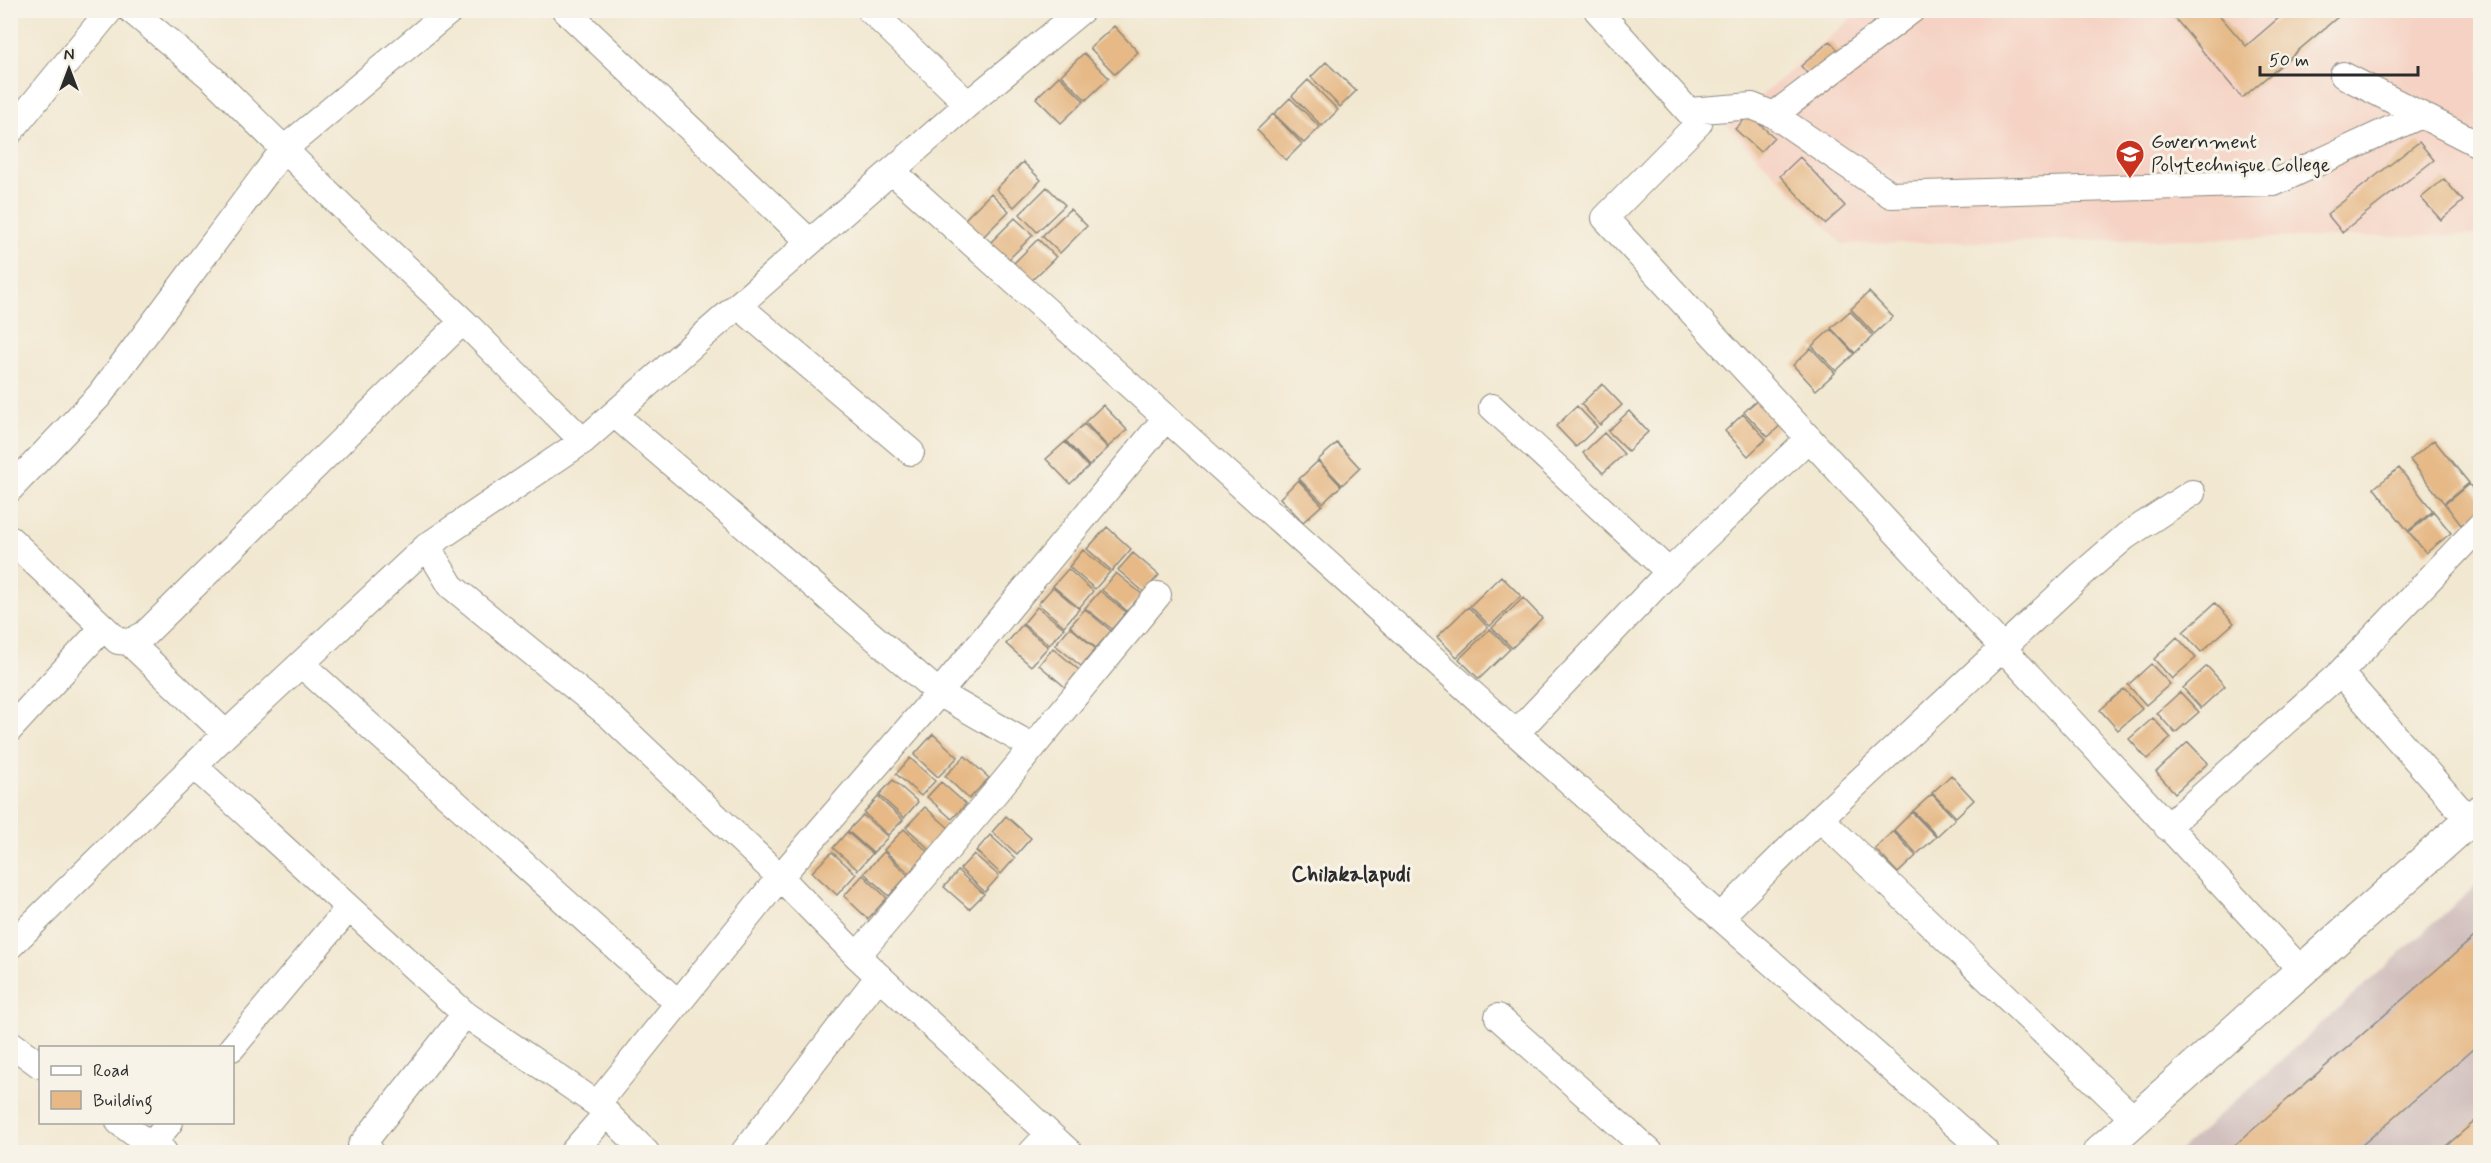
<svg xmlns="http://www.w3.org/2000/svg" width="2491" height="1163" font-family="Mynerve,sans-serif">
	<style>
		.built { fill: #f5d2c3 }
		.industrial { fill: #d1bfbd }
		.building { fill: #e6b987 }
		.lines { fill: none; stroke-linecap: round; stroke-linejoin: round }
		.minor-casing { stroke: #8e8a7e; stroke-width: 28 }
		.major-casing { stroke: #8e8a7e; stroke-width: 34 }
		.minor { stroke: #fff; stroke-width: 26 }
		.major { stroke: #fff; stroke-width: 32 }
		.labels { text-anchor: middle; dominant-baseline: central; stroke-width: 6; stroke-linejoin: round; paint-order: stroke }
		.poi-label { font-size: 20px; fill: #2b2b2b; stroke: #f7f3e8; text-anchor: start }
		.quarter-label { font-size: 22px; font-weight: bold; fill: #2b2b2b; stroke: #f7f3e8 }
	</style>
	<rect width="100%" height="100%" fill="#f7f3e8"/>
	<filter id="ink" filterUnits="userSpaceOnUse"><feTurbulence type="fractalNoise" baseFrequency=".0167" numOctaves="2"/><feDisplacementMap in="SourceGraphic" scale="12" xChannelSelector="R" yChannelSelector="G"/><feConvolveMatrix kernelMatrix="1 2 1 2 8 2 1 2 1" color-interpolation-filters="sRGB"/></filter>
	<filter id="wash" filterUnits="userSpaceOnUse"><feTurbulence type="fractalNoise" baseFrequency=".008" numOctaves="4" result="noise"/><feDisplacementMap in="SourceGraphic" scale="24" xChannelSelector="R" yChannelSelector="G"/><feGaussianBlur stdDeviation="1.35" result="paint"/><feColorMatrix in="noise" values="0 0 0 0 0 0 0 0 0 0 0 0 0 0 0 0 0 1.4 0 .05"/><feComposite in="paint" operator="in"/></filter>
	<g filter="url(#wash)">
		<rect width="100%" height="100%" fill="#f2e8d1"/>
		<!-- built -->
		<path class="built" d="M1860,11H2480V235L1842,244L1727,125Z"/>
		<!-- industrial -->
		<path class="industrial" d="M2480,882V1152H2178Z"/>
		<g id="blocks">
			<!-- building -->
			<path class="building" d="M2168,10H2215L2246,46L2288,10H2346L2242,98Z
				M1114,26L1138,52L1115,74L1090,48Z
				M1830,41L1841,54L1811,78L1801,66Z
				M1084,53L1109,78L1086,100L1061,75Z
				M1326,62L1356,91L1340,107L1311,77Z
				M1059,76L1084,101L1061,123L1036,98Z
				M1308,80L1338,110L1322,126L1292,96Z
				M1290,98L1320,127L1304,143L1274,114Z
				M1273,114L1302,144L1286,160L1257,130Z
				M1749,115L1774,137L1760,152L1735,129Z
				M2419,142L2434,160L2342,232L2327,214Z
				M1800,157L1845,206L1825,224L1780,176Z
				M1023,162L1041,180L1014,207L996,189Z
				M2444,179L2463,201L2441,220L2421,198Z
				M1047,187L1065,205L1037,232L1020,214Z
				M991,193L1009,211L982,238L964,220Z
				M1070,209L1087,226L1060,253L1042,236Z
				M1015,218L1033,235L1006,262L988,245Z
				M1038,239L1056,257L1028,284L1011,266Z
				M1869,292L1893,317L1874,334L1851,309Z
				M1850,311L1873,336L1855,353L1831,328Z
				M1831,329L1854,354L1836,371L1812,346Z
				M1811,348L1835,373L1816,390L1793,365Z
				M1602,384L1622,405L1600,425L1581,404Z
				M1763,395L1786,420L1768,437L1744,412Z
				M1103,405L1127,430L1108,447L1085,422Z
				M1577,406L1597,427L1576,447L1556,426Z
				M1629,411L1648,432L1628,451L1608,431Z
				M1743,414L1766,439L1748,456L1725,431Z
				M1084,424L1108,448L1089,466L1066,441Z
				M1604,433L1624,454L1603,473L1583,453Z
				M2434,440L2469,483L2444,503L2410,460Z
				M1065,442L1088,467L1070,484L1046,459Z
				M1337,443L1360,468L1342,485L1318,460Z
				M1318,461L1341,486L1323,503L1299,479Z
				M2399,468L2433,511L2408,531L2374,488Z
				M1298,480L1322,505L1303,522L1280,498Z
				M2469,484L2480,498V510L2461,525L2445,504Z
				M2434,512L2451,533L2426,553L2409,532Z
				M1107,527L1131,549L1112,571L1087,549Z
				M1083,550L1110,572L1095,589L1069,567Z
				M1133,553L1159,575L1144,592L1118,570Z
				M1068,569L1093,591L1079,608L1053,586Z
				M1116,573L1142,594L1127,611L1102,590Z
				M1501,576L1521,596L1490,626L1470,606Z
				M1053,587L1079,609L1064,626L1038,604Z
				M1100,591L1126,612L1112,629L1085,608Z
				M1523,598L1542,618L1512,648L1492,628Z
				M2215,603L2234,623L2201,652L2183,632Z
				M1037,607L1064,628L1049,645L1023,624Z
				M1468,607L1488,627L1457,657L1437,637Z
				M1085,609L1111,631L1096,648L1070,626Z
				M1022,625L1048,647L1031,666L1006,644Z
				M1070,627L1096,649L1081,666L1055,645Z
				M1490,629L1510,649L1479,679L1459,659Z
				M2177,637L2196,658L2172,679L2154,659Z
				M1053,648L1079,670L1065,687L1039,665Z
				M2151,664L2170,684L2146,705L2128,685Z
				M2207,666L2225,686L2201,708L2183,688Z
				M2124,689L2142,709L2118,730L2100,710Z
				M2180,692L2199,712L2175,733L2157,713Z
				M2153,718L2171,738L2147,759L2129,739Z
				M933,734L958,757L938,777L914,755Z
				M2188,742L2208,763L2175,793L2156,772Z
				M965,756L989,778L969,799L945,776Z
				M910,758L935,781L921,796L896,774Z
				M1951,775L1974,800L1956,817L1932,793Z
				M893,780L918,802L904,818L879,795Z
				M941,782L966,804L952,819L927,797Z
				M1932,794L1955,819L1937,836L1913,811Z
				M878,797L903,820L888,835L864,813Z
				M925,807L950,829L930,850L906,827Z
				M1912,812L1936,837L1917,854L1894,830Z
				M863,815L888,837L873,853L848,831Z
				M1006,816L1031,838L1017,854L992,832Z
				M904,829L928,852L909,873L884,850Z
				M1893,831L1916,856L1898,873L1875,849Z
				M847,832L872,854L858,870L833,848Z
				M990,835L1015,858L1001,874L976,851Z
				M832,852L856,874L837,895L812,872Z
				M884,852L908,875L889,896L864,873Z
				M974,854L999,876L985,892L960,869Z
				M958,871L984,894L969,909L944,887Z
				M863,875L887,898L868,919L844,896Z
				M2480,932V1043L2354,1152H2227Z
				M2480,1117V1152H2439Z"/>
		</g>
	</g>
	<g filter="url(#ink)">
		<use href="#blocks" fill-opacity="0" stroke="#8e8a7e" stroke-width="1.5"/>
		<g class="lines">
			<!-- minor casing -->
			<g class="minor-casing">
				<path id="minor" d="M565,10L810,242
					M870,10L968,104
					M1597,10L1699,123L1605,218L2302,971
					M2343,75L2480,145
					M1689,111L1752,106L1774,115L1912,10
					M1774,115L1891,195L2274,183L2421,115
					M10,132L110,10
					M893,172L1720,917L1986,1152
					M739,306L911,452
					M1492,407L1669,572
					M614,414L939,693L1033,747
					M583,441L968,104L1082,10
					M10,489L99,396L284,149L451,10
					M10,539L118,641L130,642L145,634L463,321
					M427,546L451,586L610,716L780,877L857,956L1069,1152
					M129,642L226,734
					M301,664L678,1003
					M2340,673L2469,820
					M10,729L103,628
					M1516,733L1669,572L1809,438
					M194,766L465,1014L597,1104L646,1152
					M1820,818L2135,1120
					M2167,827L2340,673L2480,526
					M1720,917L1820,818L2082,574L2126,536L2192,493
					M10,946L226,734L427,546L583,441L463,321L366,230L213,79L131,10
					M857,956L990,799L1158,595
					M1498,1017L1650,1152
					M10,1043L40,1065
					M232,1048L348,909
					M597,1104L780,877L939,693L1166,418
					M119,1122L151,1146L164,1152
					M151,1146L170,1122
					M371,1152L361,1146L465,1014
					M573,1152L607,1113
					M744,1152L879,976
					M1032,1152L1049,1134"/>
			</g>
			<!-- major casing -->
			<g class="major-casing">
				<path id="major" d="M2099,1152L2480,811"/>
			</g>
			<!-- minor -->
			<use href="#minor" class="minor"/>
			<!-- major -->
			<use href="#major" class="major"/>
		</g>
	</g>
	<!-- icons -->
	<defs>
		<g id="university-pin" transform="scale(1.5)"><path d="M0 17L-7.5 6A9.5 9.5 0 1 1 7.5 6Z" fill="#c8321e" stroke="#f7f3e8"/><path d="M0-5L7-2L0 1L-7-2ZM-4 1L0 2.5L4 1V4Q0 6-4 4Z" fill="#fff"/></g>
	</defs>
	<g fill-rule="evenodd">
		<use href="#university-pin" x="2130" y="154"/>
	</g>
	<g class="labels">
		<!-- poi labels -->
		<g class="poi-label">
			<text x="2151" y="142">Government<tspan x="2151" dy="23">Polytechnique College</tspan></text>
		</g>
		<!-- quarter labels -->
		<g class="quarter-label">
			<text x="1351" y="875">Chilakalapudi</text>
		</g>
	</g>
	<!-- margin -->
	<rect width="2491" height="1163" fill="none" stroke="#f7f3e8" stroke-width="36"/>
	<!-- legend -->
	<rect x="39" y="1046" width="195" height="78" fill="#f7f3e8" stroke="#a5a39c" stroke-width="1.5"/>
	<rect x="51" y="1066" width="30" height="9" fill="#ffffff" stroke="#a5a39c" stroke-width="1.5"/>
	<text x="93" y="1076" font-size="18" fill="#2b2b2b">Road</text>
	<rect x="51" y="1091" width="30" height="18" fill="#e6b987" stroke="#a5a39c" stroke-width="1.5"/>
	<text x="93" y="1106" font-size="18" fill="#2b2b2b">Building</text>
	<!-- north arrow -->
	<g transform="translate(69 69)" stroke="#f7f3e8" stroke-width="4.5" paint-order="stroke">
	<path d="M0-4.5L10 22L0 15L-10 22Z" fill="#2b2b2b"/>
	<text y="-9" font-size="16" font-weight="bold" text-anchor="middle" fill="#2b2b2b">N</text>
	</g>
	<!-- scale -->
	<path d="M2260 66v9h158v-9" fill="none" stroke="#2b2b2b" stroke-width="3"/>
	<text x="2269" y="66" font-size="18" fill="#2b2b2b" stroke="#f7f3e8" stroke-width="4.5" paint-order="stroke">50 m</text>
</svg>
